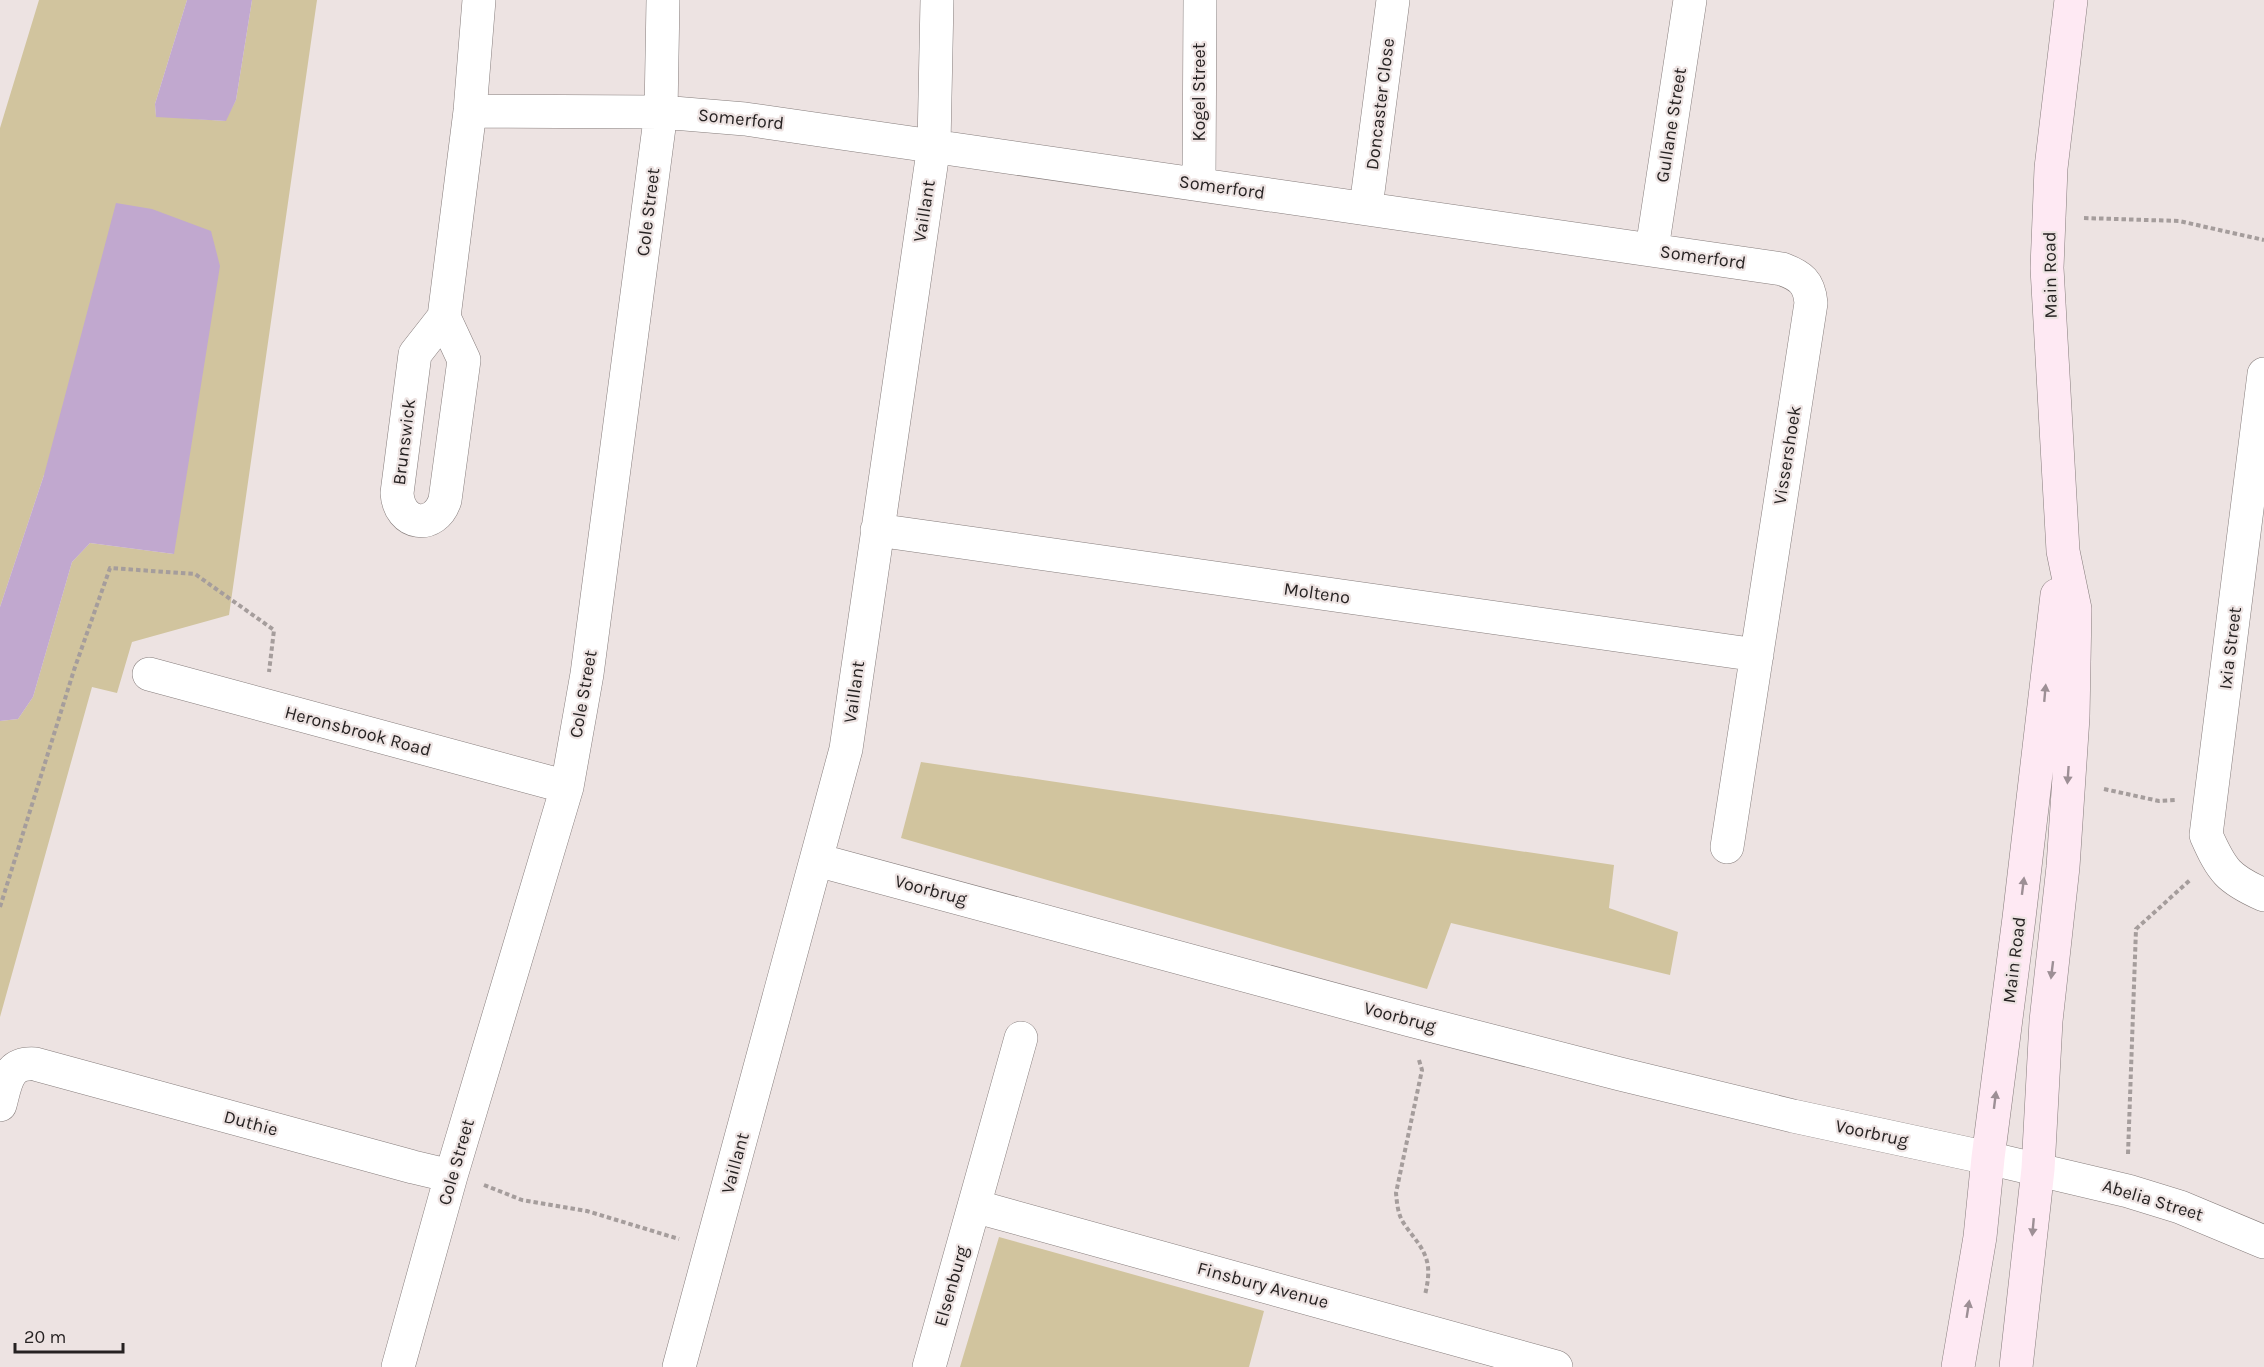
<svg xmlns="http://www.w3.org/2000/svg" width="2264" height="1367" font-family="Karla,sans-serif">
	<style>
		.green { fill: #d1c49e }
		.water { fill: #c1a8cf }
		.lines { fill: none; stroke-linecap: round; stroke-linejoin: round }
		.minor-casing { stroke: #867d7c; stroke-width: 34 }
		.tertiary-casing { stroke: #867d7c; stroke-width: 34 }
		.secondary-casing { stroke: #867d7c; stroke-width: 34 }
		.path { stroke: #a59d9c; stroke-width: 4; stroke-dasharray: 4.5 3; stroke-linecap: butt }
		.minor { stroke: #fff; stroke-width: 33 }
		.tertiary { stroke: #fff; stroke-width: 33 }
		.secondary { stroke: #fee9f3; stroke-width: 33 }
		.oneway { fill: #9d8f95 }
		.labels { text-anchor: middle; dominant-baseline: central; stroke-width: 4.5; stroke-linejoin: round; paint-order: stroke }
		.street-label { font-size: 18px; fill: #262222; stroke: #ede3e2 }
	</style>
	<rect width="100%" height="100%" fill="#ede3e2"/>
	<!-- green -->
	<path class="green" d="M39,0H187L155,104L156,116L225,121L236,100L252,0H317L229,615L132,642L117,693L92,687L0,1017V721L18,719L33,697L72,562L90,543L174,554L44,475L0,607V128Z
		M921,762L1614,865L1609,908L1678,932L1670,975L1451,923L1427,989L901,838Z
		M999,1237L1264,1311L1249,1367H960Z"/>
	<!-- water -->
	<path class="water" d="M187,0H252L236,100L226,121L156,117L155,104Z
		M116,203L152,209L211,231L220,266L174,554L90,543L72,562L33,697L18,719L0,721V607L44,475Z"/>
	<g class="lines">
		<!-- minor casing -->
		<g class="minor-casing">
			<path id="minor" d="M470,111L661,112L745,119L1782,269C1801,276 1809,282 1811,303L1727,847
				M1199,184L1200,0
				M1366,207L1393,0
				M1652,249L1690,0
				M444,317L464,360L445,500C435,531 399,526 397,493L415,354L444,317L470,111L479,0
				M2264,374L2206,835C2222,871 2228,879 2264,895
				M877,530L1757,655
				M149,674L567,787
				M817,860L1410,1020L1620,1074L1793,1116L1988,1158
				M0,1105C6,1083 7,1062 35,1064L413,1167L451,1176
				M974,1206L1556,1367
				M398,1367L451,1176L567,787L587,674L661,112L663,0
				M679,1367L846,749L934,145L937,0
				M929,1367L1021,1038"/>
		</g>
		<!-- tertiary casing -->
		<g class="tertiary-casing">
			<path id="tertiary" d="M1988,1158L2128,1191L2180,1207L2264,1242"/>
		</g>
		<!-- secondary casing -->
		<g class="secondary-casing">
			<path id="secondary" d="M1958,1367L1980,1237L1988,1158L2019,918L2057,595
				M2016,1367L2038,1169L2046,1021L2063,867L2073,717L2075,609L2063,551L2047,268L2051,168L2071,0"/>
		</g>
		<!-- path -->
		<path class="path" d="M2084,218L2179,221L2264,240
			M2104,789L2159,801L2176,800
			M0,907L74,670L110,568L195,574L274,630L269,672
			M1419,1060L1422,1070L1396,1193C1397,1204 1398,1216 1405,1225C1414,1239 1426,1249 1428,1267C1429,1276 1427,1286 1425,1295
			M2128,1154L2136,929L2190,880
			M484,1185L522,1200L587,1211L679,1239"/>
		<!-- minor -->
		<use href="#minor" class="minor"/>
		<!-- tertiary -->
		<use href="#tertiary" class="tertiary"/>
		<!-- secondary -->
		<use href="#secondary" class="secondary"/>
	</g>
	<!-- one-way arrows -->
	<defs><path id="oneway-solid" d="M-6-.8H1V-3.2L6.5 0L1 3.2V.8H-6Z" transform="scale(1.5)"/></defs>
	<g class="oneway">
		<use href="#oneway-solid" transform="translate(2045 693) rotate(-85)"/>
		<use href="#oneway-solid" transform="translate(2068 775) rotate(94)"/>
		<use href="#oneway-solid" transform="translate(2023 886) rotate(-83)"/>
		<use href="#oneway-solid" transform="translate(2052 970) rotate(97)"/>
		<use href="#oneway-solid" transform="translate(1995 1100) rotate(-83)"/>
		<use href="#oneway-solid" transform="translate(2033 1227) rotate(95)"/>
		<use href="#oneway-solid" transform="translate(1968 1309) rotate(-81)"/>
	</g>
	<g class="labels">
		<!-- street labels -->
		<g class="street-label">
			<text transform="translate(1199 92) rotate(-90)">Kogel Street</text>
			<text transform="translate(1380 104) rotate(-83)">Doncaster Close</text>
			<text transform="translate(741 119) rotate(6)">Somerford</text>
			<text transform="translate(1671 125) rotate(-81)">Gullane Street</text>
			<text transform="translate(1222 187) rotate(8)">Somerford</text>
			<text transform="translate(924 211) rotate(-81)">Vaillant</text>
			<text transform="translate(648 212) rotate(-83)">Cole Street</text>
			<text transform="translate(1703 257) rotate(8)">Somerford</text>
			<text transform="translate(2050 275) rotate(-91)">Main Road</text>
			<text transform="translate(404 442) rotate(-83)">Brunswick</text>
			<text transform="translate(1787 455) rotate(-81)">Vissershoek</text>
			<text transform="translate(1317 593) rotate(8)">Molteno</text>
			<text transform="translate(2230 648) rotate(-83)">Ixia Street</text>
			<text transform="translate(854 692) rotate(-82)">Vaillant</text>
			<text transform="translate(583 694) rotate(-80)">Cole Street</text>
			<text transform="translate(358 731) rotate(15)">Heronsbrook Road</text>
			<text transform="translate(931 890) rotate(15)">Voorbrug</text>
			<text transform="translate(2014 960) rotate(-83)">Main Road</text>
			<text transform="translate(1400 1017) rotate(15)">Voorbrug</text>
			<text transform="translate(251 1123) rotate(15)">Duthie</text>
			<text transform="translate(1872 1133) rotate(12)">Voorbrug</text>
			<text transform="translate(456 1162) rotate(-74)">Cole Street</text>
			<text transform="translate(735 1163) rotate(-75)">Vaillant</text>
			<text transform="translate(2153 1200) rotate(17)">Abelia Street</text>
			<text transform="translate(1263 1285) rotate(15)">Finsbury Avenue</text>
			<text transform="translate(951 1286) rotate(-74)">Elsenburg</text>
		</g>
	</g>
	<!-- scale -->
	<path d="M15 1343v9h108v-9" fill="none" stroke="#262222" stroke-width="3"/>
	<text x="24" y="1343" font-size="18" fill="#262222" stroke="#ede3e2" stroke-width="4.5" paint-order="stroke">20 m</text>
</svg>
